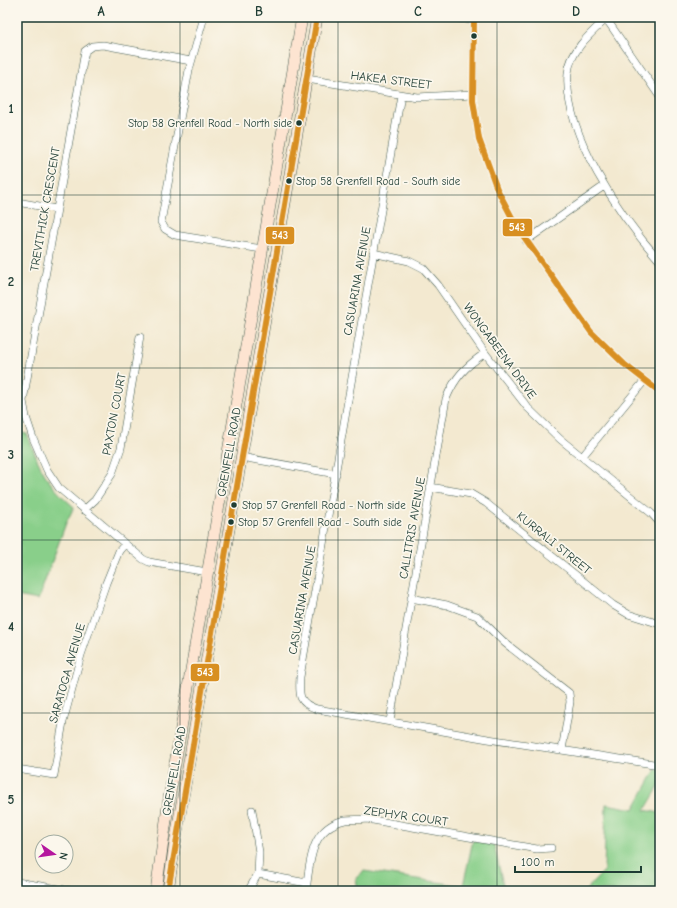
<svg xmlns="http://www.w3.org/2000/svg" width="677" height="908" font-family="'Comic Neue',sans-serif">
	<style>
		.green { fill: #89cf8a; stroke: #54865f }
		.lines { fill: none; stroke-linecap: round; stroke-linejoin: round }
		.street-casing { stroke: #3f574b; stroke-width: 8 }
		.secondary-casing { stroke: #3f574b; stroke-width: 12 }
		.street { stroke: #fff; stroke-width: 7 }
		.secondary { stroke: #fde4d1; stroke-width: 11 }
		.bus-1-casing { stroke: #fbf7ec; stroke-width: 9 }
		.bus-1 { stroke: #d88f21; stroke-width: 6 }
		.grid { fill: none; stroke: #1f3d34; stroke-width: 1; stroke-opacity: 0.55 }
		.bus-dot { fill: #1f3d34; stroke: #fbf7ec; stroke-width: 1.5 }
		.labels { text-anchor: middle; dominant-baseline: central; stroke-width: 3.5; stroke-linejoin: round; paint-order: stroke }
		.bus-label { font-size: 11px; fill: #1f3d34; stroke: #fbf7ec; text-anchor: start }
		.street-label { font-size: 12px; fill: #1f3d34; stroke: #fbf7ec }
		.line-badge { stroke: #fbf7ec; stroke-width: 1.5 }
		.badge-label { font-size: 11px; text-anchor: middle; font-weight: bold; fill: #fff }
		.neatline { fill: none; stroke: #1f3d34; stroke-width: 1.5 }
		.grid-label { font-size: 13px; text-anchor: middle; font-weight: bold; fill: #1f3d34 }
	</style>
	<rect width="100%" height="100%" fill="#fbf7ec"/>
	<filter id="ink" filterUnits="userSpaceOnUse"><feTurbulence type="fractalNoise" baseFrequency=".025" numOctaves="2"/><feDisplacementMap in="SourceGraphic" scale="8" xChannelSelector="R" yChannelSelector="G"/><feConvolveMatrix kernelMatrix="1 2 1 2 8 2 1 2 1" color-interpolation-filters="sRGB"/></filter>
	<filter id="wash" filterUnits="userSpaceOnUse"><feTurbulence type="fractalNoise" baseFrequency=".012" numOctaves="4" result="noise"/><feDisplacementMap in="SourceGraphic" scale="16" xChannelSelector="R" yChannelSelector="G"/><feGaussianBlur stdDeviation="0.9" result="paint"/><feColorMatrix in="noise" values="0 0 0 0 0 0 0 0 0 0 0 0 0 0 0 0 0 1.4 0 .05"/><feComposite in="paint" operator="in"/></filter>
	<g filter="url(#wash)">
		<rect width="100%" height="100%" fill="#f3e9d0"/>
		<!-- green -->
		<path class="green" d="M17,432L27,434C40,468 45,482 74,507L66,523L38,600L17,596Z
			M656,769L660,770V785L645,810L660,813V891H585L604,871L606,804L634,809Z
			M473,840L494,845L504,889L512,891H358L356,878L364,871L463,886Z"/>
	</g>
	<g filter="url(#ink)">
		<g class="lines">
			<!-- street casing -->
			<g class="street-casing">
				<path id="street" d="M204,17L189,70L161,222L165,229L175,235L262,249
					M449,17L473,20
					M474,17L473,100L479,139L497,189L517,227L591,332L624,364L660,392
					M605,17L660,97
					M606,19C591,33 570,51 568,73C563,134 621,217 660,261
					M191,61L103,45L92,46L85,51L23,401L26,417L33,438L47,470L59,488L143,559L149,562L207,572
					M307,79L417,97L473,94
					M401,95L300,677C299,695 298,703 317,709L488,739L660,765
					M17,202L56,209
					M526,241L604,186
					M373,253L409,261L423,268L438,285L485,353L528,408L560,439L651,513L660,523
					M241,457L336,474
					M582,457L645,380
					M430,487L471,494L486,503L613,605L628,614L660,624
					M84,510L95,500L112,474L121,448L140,337
					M411,598L447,605L477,616L505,643L569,693L570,702L562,750
					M390,721L446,399C455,377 465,367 485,353
					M658,765L660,751
					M17,769L54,775L63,722L81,655L106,583L119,551L125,544
					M258,874L307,883
					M17,882L71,891
					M248,891L258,874L259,852L252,810
					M306,891C310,862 310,828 345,820C352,819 360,820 367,819L537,849L551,848"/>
			</g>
			<!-- secondary casing -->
			<g class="secondary-casing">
				<path id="secondary" d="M156,891L169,799L302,17
					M168,891L174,849L317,17"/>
			</g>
			<!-- street -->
			<use href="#street" class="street"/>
			<!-- secondary -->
			<use href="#secondary" class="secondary"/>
			<!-- bus-1 casing -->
			<g class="bus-1-casing">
				<path id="bus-1" d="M474,17L473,100L479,139L497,189L517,227L591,332L624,364L660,392
					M168,891L317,17"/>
			</g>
			<!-- bus-1 -->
			<use href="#bus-1" class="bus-1"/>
		</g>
	</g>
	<!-- grid -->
	<path class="grid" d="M180,17V891M338,17V891M497,17V891M17,195H660M17,368H660M17,540H660M17,713H660"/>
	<!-- markers -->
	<g class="bus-dot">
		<circle cx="474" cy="36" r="3.5"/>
		<circle cx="299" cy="123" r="3.5"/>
		<circle cx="289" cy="181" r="3.5"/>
		<circle cx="234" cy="505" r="3.5"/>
		<circle cx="231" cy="522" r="3.5"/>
	</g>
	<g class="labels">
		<!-- bus labels -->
		<g class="bus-label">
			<text x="292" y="123" text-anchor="end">Stop 58 Grenfell Road - North side</text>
			<text x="296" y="181">Stop 58 Grenfell Road - South side</text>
			<text x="242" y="505">Stop 57 Grenfell Road - North side</text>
			<text x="238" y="522">Stop 57 Grenfell Road - South side</text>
		</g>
		<!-- street labels -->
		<g class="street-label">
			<text transform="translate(391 80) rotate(7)">HAKEA STREET</text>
			<text transform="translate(45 209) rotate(-80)">TREVITHICK CRESCENT</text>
			<text transform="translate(357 281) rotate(-80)">CASUARINA AVENUE</text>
			<text transform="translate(500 351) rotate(54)">WONGABEENA DRIVE</text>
			<text transform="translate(114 414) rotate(-79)">PAXTON COURT</text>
			<text transform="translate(229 452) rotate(-80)">GRENFELL ROAD</text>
			<text transform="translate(412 528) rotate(-80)">CALLITRIS AVENUE</text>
			<text transform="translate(554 543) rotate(39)">KURRALI STREET</text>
			<text transform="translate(302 600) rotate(-80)">CASUARINA AVENUE</text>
			<text transform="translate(67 673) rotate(-74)">SARATOGA AVENUE</text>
			<text transform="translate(174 771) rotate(-80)">GRENFELL ROAD</text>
			<text transform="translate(406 816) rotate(8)">ZEPHYR COURT</text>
		</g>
	</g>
	<g class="line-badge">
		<rect x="502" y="218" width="31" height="19" rx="4" fill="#d88f21"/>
		<rect x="265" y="226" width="30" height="19" rx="4" fill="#d88f21"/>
		<rect x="190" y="663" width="30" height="19" rx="4" fill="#d88f21"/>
	</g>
	<g class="badge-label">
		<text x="517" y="231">543</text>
		<text x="280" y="239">543</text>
		<text x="205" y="676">543</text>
	</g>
	<!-- margin -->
	<rect width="677" height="908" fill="none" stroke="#fbf7ec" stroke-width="44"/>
	<!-- north arrow -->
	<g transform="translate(54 854) rotate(103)"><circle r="19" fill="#fbf7ec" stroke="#a3ada2"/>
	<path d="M0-3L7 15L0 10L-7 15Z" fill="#b5179e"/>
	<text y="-6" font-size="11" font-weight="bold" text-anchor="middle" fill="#1f3d34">N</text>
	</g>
	<!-- scale -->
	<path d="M515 866v6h126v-6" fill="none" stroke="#1f3d34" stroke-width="2"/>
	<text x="521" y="866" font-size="12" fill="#1f3d34" stroke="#fbf7ec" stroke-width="3" paint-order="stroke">100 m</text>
	<rect x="22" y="22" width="633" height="864" class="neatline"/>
	<g class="grid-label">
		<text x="101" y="16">A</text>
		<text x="259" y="16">B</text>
		<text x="418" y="16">C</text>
		<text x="576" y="16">D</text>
		<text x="11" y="113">1</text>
		<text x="11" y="286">2</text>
		<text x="11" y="459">3</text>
		<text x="11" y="631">4</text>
		<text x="11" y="804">5</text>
	</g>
</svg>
